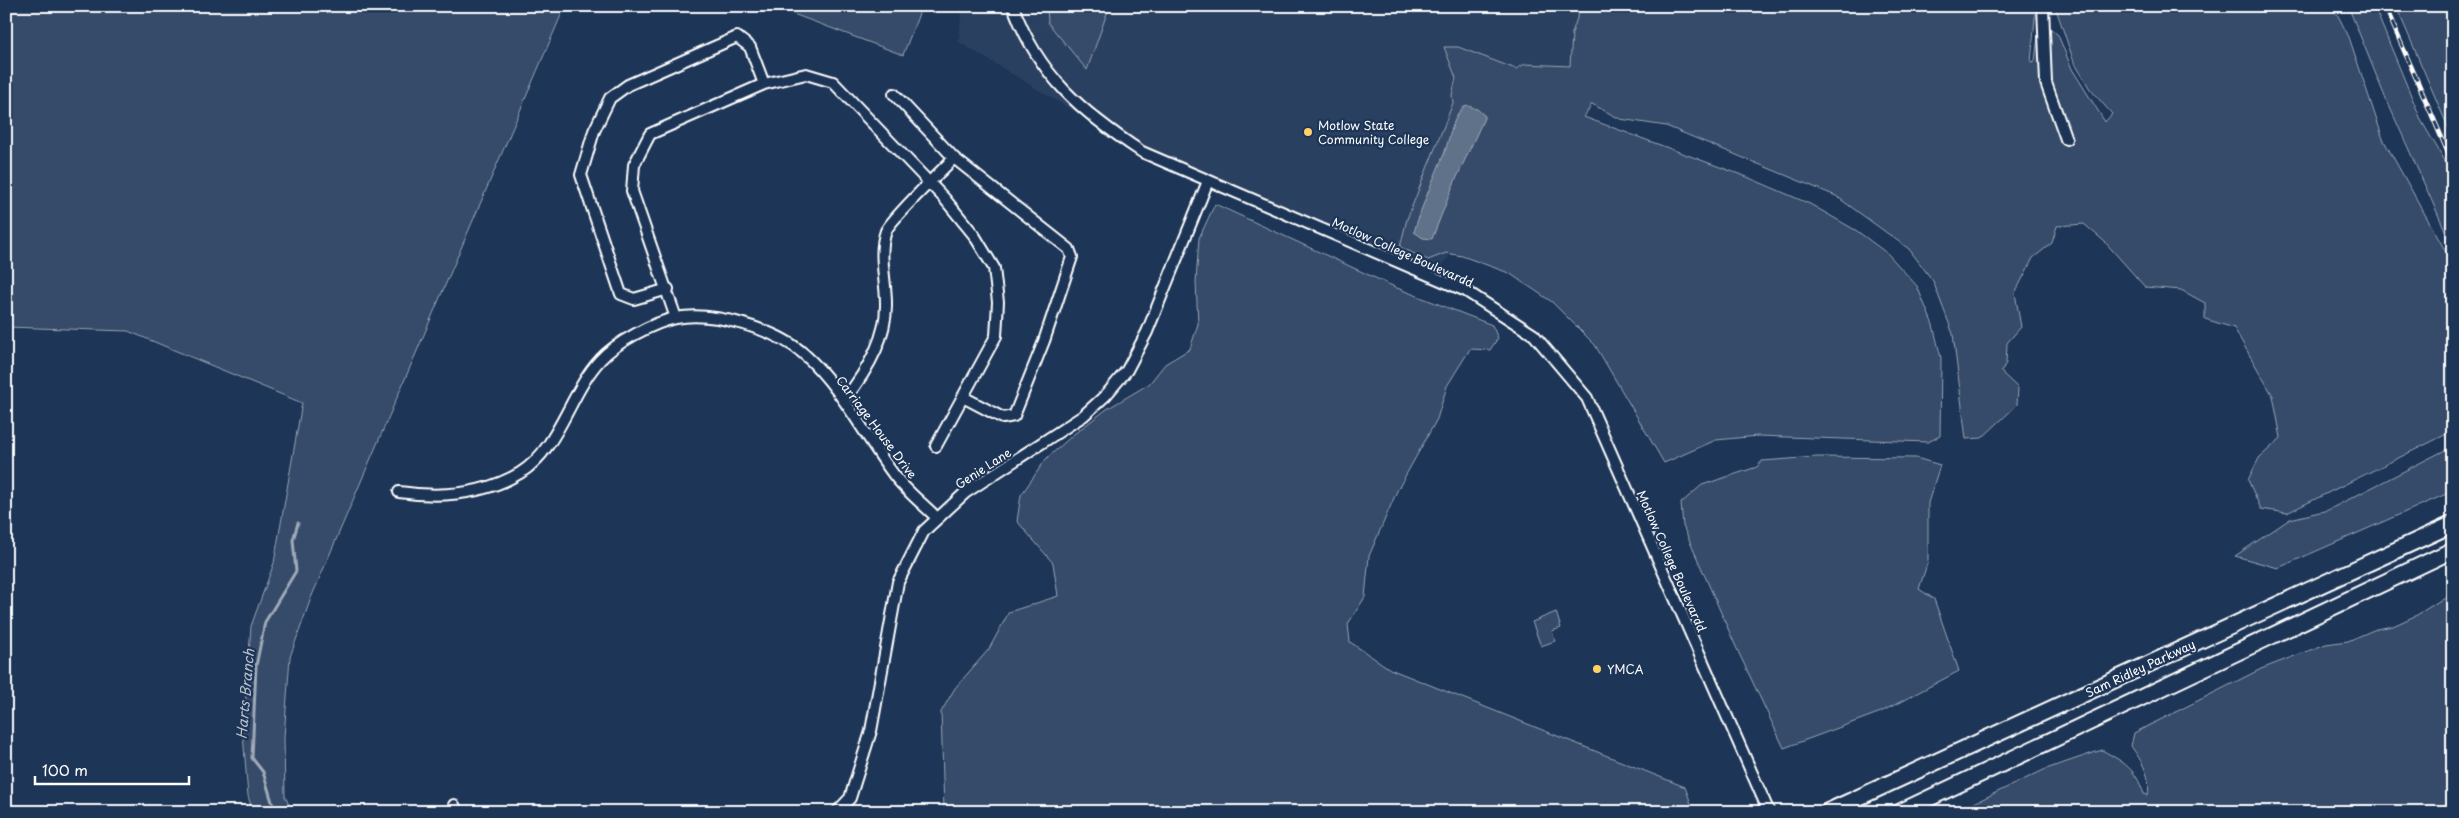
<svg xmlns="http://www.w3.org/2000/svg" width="2459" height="818" font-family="'Playpen Sans',sans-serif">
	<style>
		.built { fill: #2a4161 }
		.green { fill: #364b69; stroke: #9aa5b4 }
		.water { fill: #617289; stroke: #a0aab8 }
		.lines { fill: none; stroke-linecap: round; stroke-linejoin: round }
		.stream { stroke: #a0aab8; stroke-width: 3 }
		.minor-casing { stroke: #fff; stroke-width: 14 }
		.primary-casing { stroke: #fff; stroke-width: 19 }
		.minor { stroke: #1d3557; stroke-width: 10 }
		.primary { stroke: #1d3557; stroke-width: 15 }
		.rail-casing { stroke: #fff; stroke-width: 5 }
		.rail { stroke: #1d3557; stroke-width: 3; stroke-dasharray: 9; stroke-linecap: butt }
		.poi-dot { fill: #ffd166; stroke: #1d3557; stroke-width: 2 }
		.labels { text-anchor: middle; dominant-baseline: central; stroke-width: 4.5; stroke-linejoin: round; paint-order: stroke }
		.poi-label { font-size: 12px; fill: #fff; stroke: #1d3557; text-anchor: start }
		.street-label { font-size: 12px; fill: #fff; stroke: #1d3557 }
		.water-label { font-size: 14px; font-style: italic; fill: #b8c0ca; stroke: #1d3557 }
	</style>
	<rect width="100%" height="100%" fill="#1d3557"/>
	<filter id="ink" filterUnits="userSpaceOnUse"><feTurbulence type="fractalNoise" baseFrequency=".02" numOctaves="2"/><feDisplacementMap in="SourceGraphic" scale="10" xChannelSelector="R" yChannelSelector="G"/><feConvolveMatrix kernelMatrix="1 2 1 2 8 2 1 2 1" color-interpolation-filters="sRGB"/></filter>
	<g filter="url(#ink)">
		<!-- built -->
		<path class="built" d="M962,6H1581L1572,33L1570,66L1457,246L1433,277L1142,152L959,42Z"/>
		<!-- green -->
		<path class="green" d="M6,6H565L311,598L290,657L284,737L285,796L292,812H253L248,796L243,734L251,626L274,563L302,403L128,331L6,327Z
			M772,6H922L903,55Z
			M1047,6H1112L1107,13L1087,70L1048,23Z
			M1581,6H2036L2031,62L2035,61L2040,19L2058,35L2072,69L2105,122L2112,114L2090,89L2074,62L2055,6H2333L2349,37L2383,139L2446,252L2453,271V431L2287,513L2261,509L2248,480L2259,458L2281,438L2273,396L2234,328L2205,319V303L2181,290L2145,287L2105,242L2084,224L2057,226L2052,243L2033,258L2015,293L2021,327L2007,343L2006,363L2001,372L2018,388L2017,405L1982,438L1966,439L1953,334L1933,281L1909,249L1836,196L1666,126L1620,119L1592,104L1584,117L1747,177L1810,204L1857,231L1888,254L1917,286L1933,325L1941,358L1940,436L1928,442L1758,436L1716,440L1664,463L1595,345L1552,302L1509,273L1462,256L1446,253L1428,260L1400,247L1407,219L1453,103L1452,95L1456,78L1444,47H1458L1516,69L1525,64L1570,66L1572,33Z
			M2348,6H2374L2422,122L2444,159L2453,180V248L2383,92Z
			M2396,6H2445L2453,25V139Z
			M1215,204L1397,288L1492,325L1498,338L1490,350L1470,349L1447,386L1437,419L1397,491L1369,556L1365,597L1348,624L1350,642L1390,669L1685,787L1694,812H944L941,712L955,688L989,649L1009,612L1058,596L1053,563L1017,521L1021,495L1046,459L1074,434L1107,409L1149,384L1165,364L1190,349L1198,324L1196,282L1199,238Z
			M2453,446V491L2278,568L2235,556L2290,519L2328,510Z
			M1816,457L1916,458L1940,465L1928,503V561L1919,589L1934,599L1959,671L1881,712L1784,748L1736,647L1683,526L1681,503L1702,485L1757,467L1762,461Z
			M2453,592V812H1955L2046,769L2102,750C2125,763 2135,768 2144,794L2148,795C2151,775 2142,762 2131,746L2134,733L2261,669L2326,644L2348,641L2376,629L2393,626L2417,615Z
			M1556,612L1561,628L1552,631L1555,641L1541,646L1532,622Z"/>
		<!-- water -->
		<path class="water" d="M1466,105L1477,109L1485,116L1452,188L1432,239L1423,238L1414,232C1422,205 1433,180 1444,154C1450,139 1452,115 1466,105Z"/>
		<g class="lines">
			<!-- stream -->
			<path class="stream" d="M275,812L263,772L252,758L256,666L265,622L296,571L293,540L298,523"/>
			<!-- minor casing -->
			<g class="minor-casing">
				<path id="minor" d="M1013,6C1038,76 1083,113 1142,152L1466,291L1534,335L1587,398L1769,812
					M2043,6L2046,83L2066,139
					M894,94L954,158
					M668,289L634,299L621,294L581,175L594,131L610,98L628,85L737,37L750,47L764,84
					M676,318L632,191L634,165L650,134L764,84L806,74L833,82L944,198L974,235L994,268L998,302L996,336L936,446
					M844,400C865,374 887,338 886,303C886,280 878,253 886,231C889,221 942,170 954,158L1069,249L1072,257L1044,341L1014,416L1003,418L963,397
					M399,492C441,498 483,495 520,473C559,449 570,392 600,360C615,343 654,322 676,318C713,311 776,329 804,354C842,388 864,435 894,475C906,491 923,504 937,518
					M454,805L457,812
					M837,812L850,798L871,731L898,582L924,531L965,493L1083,416L1106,395L1127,370L1147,332L1208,181"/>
			</g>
			<!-- primary casing -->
			<g class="primary-casing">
				<path id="primary" d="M1827,812L2453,524
					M1900,812L2453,550"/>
			</g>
			<!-- minor -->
			<use href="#minor" class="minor"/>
			<!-- primary -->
			<use href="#primary" class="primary"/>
			<!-- rail casing -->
			<g class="rail-casing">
				<path id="rail" d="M2385,6L2453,164"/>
			</g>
			<!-- rail -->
			<use href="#rail" class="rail"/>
		</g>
	</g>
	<!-- markers -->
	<g class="poi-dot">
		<circle cx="1308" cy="132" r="5"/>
		<circle cx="1597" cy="669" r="5"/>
	</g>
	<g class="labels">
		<!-- poi labels -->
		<g class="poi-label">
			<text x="1318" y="125">Motlow State<tspan x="1318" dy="14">Community College</tspan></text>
			<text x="1607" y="669">YMCA</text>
		</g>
		<!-- street labels -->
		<g class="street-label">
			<text transform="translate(1403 252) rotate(24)">Motlow College Boulevardd</text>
			<text transform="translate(877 427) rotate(53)">Carriage House Drive</text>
			<text transform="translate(983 468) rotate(-33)">Genie Lane</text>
			<text transform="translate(1672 561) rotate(66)">Motlow College Boulevardd</text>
			<text transform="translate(2140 668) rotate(-25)">Sam Ridley Parkway</text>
		</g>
		<!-- water labels -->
		<g class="water-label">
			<text transform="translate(245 694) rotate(-85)">Harts Branch</text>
		</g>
	</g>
	<!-- margin -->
	<rect width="2459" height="818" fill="none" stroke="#1d3557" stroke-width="25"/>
	<rect x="12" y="12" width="2434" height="793" fill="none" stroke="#fff" stroke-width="2" filter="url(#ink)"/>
	<!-- scale -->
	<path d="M35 776v8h154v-8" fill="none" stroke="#ffffff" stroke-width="2.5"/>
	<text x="42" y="776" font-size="15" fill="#ffffff" stroke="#1d3557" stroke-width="4" paint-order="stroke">100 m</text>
</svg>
